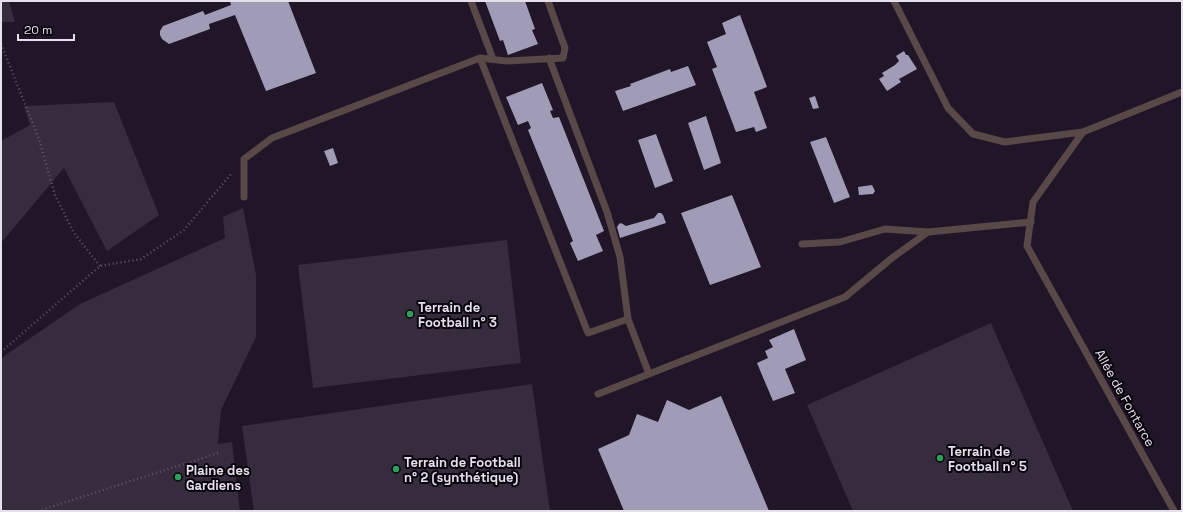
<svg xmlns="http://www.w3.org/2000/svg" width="1183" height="512" font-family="'Space Grotesk',sans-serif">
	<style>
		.green { fill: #362c3e }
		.building { fill: #a09bb6 }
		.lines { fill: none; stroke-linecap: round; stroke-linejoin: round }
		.path { stroke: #625768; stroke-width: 2.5; stroke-dasharray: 1 3; stroke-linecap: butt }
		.lane { stroke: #584847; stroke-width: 7 }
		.leisure-dot { fill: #2e9e5b; stroke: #08040b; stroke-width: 1.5 }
		.labels { text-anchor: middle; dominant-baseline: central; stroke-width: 4; stroke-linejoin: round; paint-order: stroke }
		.poi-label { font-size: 13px; font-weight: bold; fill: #e6dfec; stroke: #08040b; text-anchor: start }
		.street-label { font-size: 13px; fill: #e6dfec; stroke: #08040b }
	</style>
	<rect width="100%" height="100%" fill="#211528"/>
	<!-- green -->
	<path class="green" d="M1,1H9L15,22H1Z
		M114,102L159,215L107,251L64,168L1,243V141L30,125L24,106Z
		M243,208L256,275V337L221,410L218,444L232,442L240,511H1V359L7,354L80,304L225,238L223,217Z
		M507,240L521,363L313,388L298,265Z
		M991,323L1073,511H853L807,405Z
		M532,384L550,511H254L242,426Z"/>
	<!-- building -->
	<path class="building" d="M230,1H288L316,73L266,91L235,15L209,24L210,29L169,44L162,39L160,35V31L163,26L203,11L205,15L231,5Z
		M485,1H525L535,29L532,30L538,44L508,55L503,40L500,41Z
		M740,15L767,87L754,92L767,128L756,132L754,127L736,132L712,69L717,67L707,42L726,34L722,23Z
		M904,51L906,55H908L917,69L899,79L901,82L887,91L879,79L884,76L882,73L895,65L899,61L896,56Z
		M688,66L696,85L623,111L615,91L631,86L630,84L670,69L671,72Z
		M542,83L553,110L550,111L553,118L559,117L604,231L596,235L603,251L578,261L570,243L573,241L528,130L531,128L528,121L518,125L506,97Z
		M815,96L819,108L813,109L809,98Z
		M706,116L721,163L704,170L688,123Z
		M656,134L673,181L655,188L638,140Z
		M826,137L850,197L834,203L810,142Z
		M333,148L338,163L330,166L324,151Z
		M872,185L875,191L873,194L859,195L858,187Z
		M732,195L761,267L710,285L681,213Z
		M658,213H661L663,215L666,223L620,238L617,227L619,224L621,223L626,226L654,218Z
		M794,329L806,360L785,369L795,393L773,401L757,363L768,358L765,351L773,347L769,340Z
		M721,396L769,511H624L598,449L629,435L637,414L658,422L667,400L689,410Z"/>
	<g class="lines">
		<!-- path -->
		<path class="path" d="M1,44L39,139L55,195L74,233L100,266
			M1,352L100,266L141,259L184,230L231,174
			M38,511L218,453"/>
		<!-- lane -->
		<path class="lane" d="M471,1L493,59
			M894,1L948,108L973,134L1005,142L1083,132L1182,92
			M480,58L588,333L628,319
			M549,58L607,212L620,257L628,319L649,374
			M1083,132L1033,202L1027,246L1174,511
			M244,197V159L272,138L480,58L506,61L563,58L565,48L548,1
			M802,244L840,242L885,229L928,232
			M598,394L845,297L892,258L928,232L1031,222"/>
	</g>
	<!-- markers -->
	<g class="leisure-dot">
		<circle cx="410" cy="314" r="4"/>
		<circle cx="940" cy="458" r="4"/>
		<circle cx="396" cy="469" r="4"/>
		<circle cx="178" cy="477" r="4"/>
	</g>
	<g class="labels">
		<!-- poi labels -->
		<g class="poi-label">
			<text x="418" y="307">Terrain de<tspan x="418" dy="15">Football n° 3</tspan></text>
			<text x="948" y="451">Terrain de<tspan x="948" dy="15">Football n° 5</tspan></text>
			<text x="404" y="462">Terrain de Football<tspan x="404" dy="15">n° 2 (synthétique)</tspan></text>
			<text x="186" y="470">Plaine des<tspan x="186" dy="15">Gardiens</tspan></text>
		</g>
		<!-- street labels -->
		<g class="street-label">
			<text transform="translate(1125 398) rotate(61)">Allée de Fontarce</text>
		</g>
	</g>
	<!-- border -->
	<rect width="1183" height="512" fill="none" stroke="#e6dfec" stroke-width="4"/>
	<!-- scale -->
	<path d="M18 34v6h56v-6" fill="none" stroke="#e6dfec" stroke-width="2"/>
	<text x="24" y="34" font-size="12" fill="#e6dfec" stroke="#08040b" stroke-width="3" paint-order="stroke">20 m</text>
</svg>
